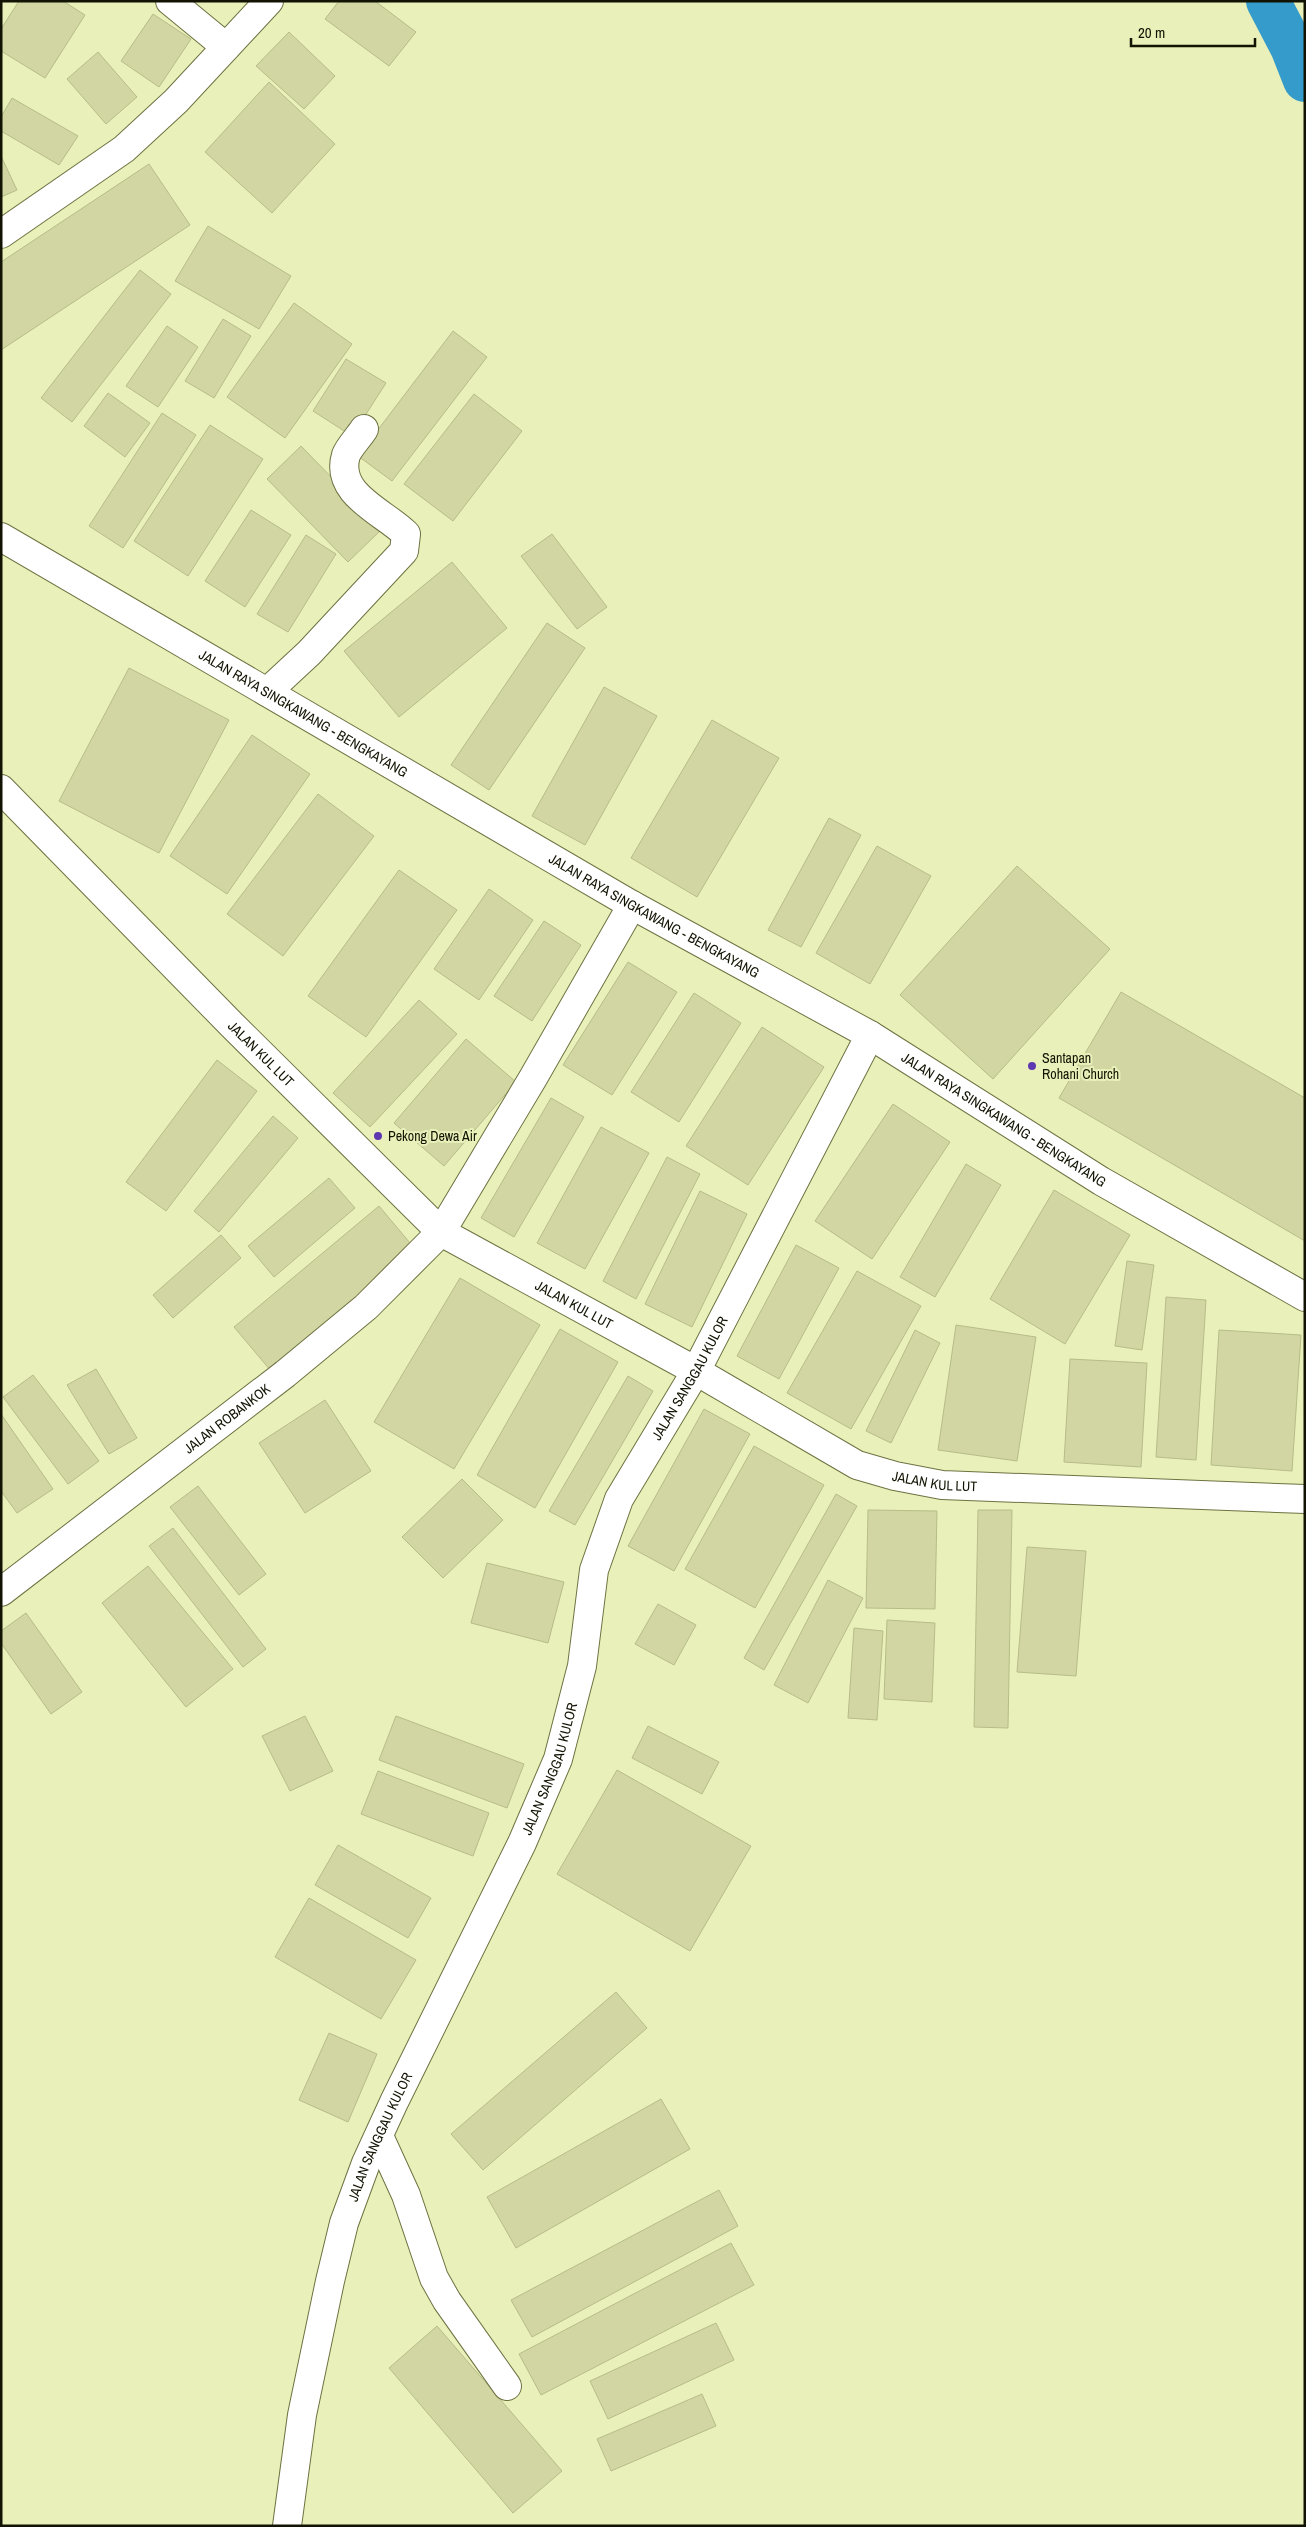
<svg xmlns="http://www.w3.org/2000/svg" width="1306" height="2527" font-family="'Archivo Narrow',sans-serif">
	<style>
		.lines { fill: none; stroke-linecap: round; stroke-linejoin: round }
		.canal { stroke: #349bca; stroke-width: 44 }
		.building { fill: #d1d6a2; stroke: #b7bc88 }
		.minor-casing { stroke: #6e7241; stroke-width: 30 }
		.major-casing { stroke: #6e7241; stroke-width: 30 }
		.minor { stroke: #fff; stroke-width: 28 }
		.major { stroke: #fff; stroke-width: 28 }
		.poi-dot { fill: #5e38b0; stroke: #eaf0ba; stroke-width: 2 }
		.labels { text-anchor: middle; dominant-baseline: central; stroke-width: 4; stroke-linejoin: round; paint-order: stroke }
		.street-label { font-size: 14px; fill: #121302; stroke: #eaf0ba }
		.poi-label { font-size: 14px; fill: #121302; stroke: #eaf0ba; text-anchor: start }
	</style>
	<rect width="100%" height="100%" fill="#eaf0ba"/>
	<g class="lines">
		<!-- canal -->
		<path class="canal" d="M1268,1L1292,47L1305,80"/>
	</g>
	<!-- building -->
	<path class="building" d="M19,1H63L85,15L45,78L1,51V29Z
		M339,1H375L416,32L389,66L325,19Z
		M153,14L191,39L159,87L121,61Z
		M289,32L335,76L304,109L256,66Z
		M98,52L137,97L106,124L67,79Z
		M269,82L335,144L272,213L205,152Z
		M12,98L78,136L59,165L1,131V117Z
		M1,156L17,190L1,197Z
		M149,164L190,225L1,350V262Z
		M208,226L291,276L259,329L175,281Z
		M140,270L171,294L72,422L41,398Z
		M294,303L352,344L285,438L227,397Z
		M223,319L251,336L214,398L185,381Z
		M167,326L198,347L158,407L126,386Z
		M453,331L487,357L392,481L358,456Z
		M346,359L386,383L352,436L313,411Z
		M108,393L150,423L125,457L84,426Z
		M474,394L522,431L453,521L404,484Z
		M162,413L196,435L123,548L89,526Z
		M210,425L263,459L188,576L134,541Z
		M301,446L382,529L348,562L267,479Z
		M251,510L291,535L245,607L205,581Z
		M552,534L607,607L577,629L521,556Z
		M306,535L336,554L288,632L257,614Z
		M452,562L507,628L399,717L344,651Z
		M547,623L585,648L489,790L451,765Z
		M129,668L229,720L159,853L59,801Z
		M604,687L657,716L585,845L532,816Z
		M712,720L779,758L697,897L631,858Z
		M252,735L310,774L227,894L170,856Z
		M318,794L374,836L283,956L227,914Z
		M829,818L861,835L801,947L768,930Z
		M877,846L931,876L870,984L816,953Z
		M1017,866L1110,949L993,1079L900,995Z
		M399,870L457,910L366,1037L308,996Z
		M489,889L533,920L479,1000L434,969Z
		M544,921L581,945L532,1021L494,996Z
		M628,962L677,992L612,1095L563,1065Z
		M1121,992L1305,1098V1241L1059,1098Z
		M694,993L741,1023L679,1122L631,1092Z
		M419,1000L457,1034L370,1127L333,1093Z
		M762,1027L824,1067L748,1185L686,1146Z
		M466,1039L516,1082L444,1166L394,1123Z
		M217,1060L257,1091L166,1211L126,1182Z
		M551,1098L584,1117L514,1237L481,1218Z
		M893,1104L950,1142L872,1259L815,1221Z
		M273,1116L298,1138L219,1232L194,1211Z
		M601,1127L649,1153L585,1269L537,1243Z
		M667,1157L700,1174L636,1299L603,1281Z
		M966,1164L1001,1185L935,1297L900,1277Z
		M329,1178L355,1208L274,1277L248,1246Z
		M1054,1190L1130,1235L1065,1344L990,1299Z
		M700,1191L747,1214L692,1327L645,1304Z
		M379,1206L415,1249L271,1371L234,1327Z
		M221,1235L241,1258L173,1318L153,1295Z
		M796,1245L839,1268L779,1379L737,1356Z
		M1127,1261L1154,1265L1142,1350L1115,1346Z
		M857,1271L921,1306L851,1429L787,1393Z
		M460,1278L540,1325L454,1469L374,1422Z
		M1166,1297L1206,1300L1196,1460L1156,1457Z
		M956,1325L1036,1337L1017,1461L938,1450Z
		M560,1329L618,1362L535,1508L477,1475Z
		M915,1330L940,1343L891,1443L866,1431Z
		M1219,1330L1301,1335L1292,1471L1211,1465Z
		M1070,1359L1147,1363L1141,1467L1064,1462Z
		M96,1369L137,1438L109,1454L67,1385Z
		M33,1375L99,1461L68,1484L3,1397Z
		M628,1376L653,1391L575,1525L549,1511Z
		M325,1400L371,1471L305,1513L259,1443Z
		M704,1409L750,1434L674,1571L628,1546Z
		M1,1414L53,1489L17,1513L1,1491Z
		M754,1446L824,1485L755,1608L685,1569Z
		M462,1479L503,1520L443,1578L402,1537Z
		M198,1486L266,1574L239,1595L170,1507Z
		M836,1494L857,1506L764,1670L744,1658Z
		M868,1510L937,1511L935,1609L866,1608Z
		M978,1510H1012L1008,1728L974,1727Z
		M173,1528L266,1649L243,1667L149,1546Z
		M1027,1547L1086,1551L1076,1676L1017,1672Z
		M487,1563L564,1582L548,1643L471,1623Z
		M148,1566L233,1669L186,1707L102,1603Z
		M828,1580L863,1598L808,1703L774,1685Z
		M658,1604L696,1625L674,1665L635,1644Z
		M26,1613L82,1692L51,1714L1,1643V1631Z
		M887,1620L935,1623L932,1702L884,1699Z
		M854,1628L883,1631L877,1720L848,1718Z
		M305,1716L333,1771L290,1791L262,1736Z
		M396,1716L524,1764L507,1808L379,1760Z
		M648,1726L719,1762L702,1794L632,1758Z
		M617,1770L751,1846L690,1951L557,1874Z
		M378,1771L489,1813L473,1856L361,1814Z
		M338,1845L431,1898L408,1938L315,1885Z
		M309,1898L416,1960L381,2019L275,1957Z
		M616,1992L647,2028L483,2170L451,2134Z
		M329,2033L377,2054L348,2122L299,2100Z
		M661,2099L690,2149L516,2248L487,2197Z
		M719,2190L738,2226L532,2337L511,2300Z
		M731,2243L754,2285L541,2395L519,2354Z
		M716,2323L734,2360L608,2419L590,2381Z
		M437,2326L562,2471L513,2513L389,2368Z
		M702,2394L716,2426L611,2471L597,2439Z"/>
	<g class="lines">
		<!-- minor casing -->
		<g class="minor-casing">
			<g id="minor">
				<path d="M170,1L226,47"/>
				<path d="M1,234L124,149L176,101L269,1"/>
				<path d="M267,692L309,653L404,551L406,534C384,512 334,494 346,455C349,447 359,437 364,429"/>
				<path id="s1" d="M1,789L232,1025L441,1232L696,1371L857,1465L895,1476L942,1485L1305,1499"/>
				<path id="s2" d="M1,1592L285,1374L366,1307L441,1232L533,1078L632,905"/>
				<path d="M379,2136L406,2195L434,2278L447,2301L507,2386"/>
				<path id="s3" d="M287,2526L302,2415L330,2281L344,2223L366,2163L394,2102L522,1843L558,1759L582,1666L594,1570L619,1499L696,1371L870,1035"/>
			</g>
		</g>
		<!-- major casing -->
		<g class="major-casing">
			<g id="major">
				<path id="s4" d="M1,537L632,905L870,1035L1101,1181L1305,1297"/>
			</g>
		</g>
		<!-- minor -->
		<use href="#minor" class="minor"/>
		<!-- major -->
		<use href="#major" class="major"/>
	</g>
	<!-- markers -->
	<g class="poi-dot">
		<circle cx="1032" cy="1066" r="5"/>
		<circle cx="378" cy="1136" r="5"/>
	</g>
	<g class="labels">
		<!-- street labels -->
		<g class="street-label">
			<text stroke="none"><textPath href="#s4" startOffset="350">JALAN RAYA SINGKAWANG - BENGKAYANG</textPath></text>
			<text stroke="none"><textPath href="#s4" startOffset="755">JALAN RAYA SINGKAWANG - BENGKAYANG</textPath></text>
			<text stroke="none"><textPath href="#s1" startOffset="371">JALAN KUL LUT</textPath></text>
			<text stroke="none"><textPath href="#s4" startOffset="1160">JALAN RAYA SINGKAWANG - BENGKAYANG</textPath></text>
			<text stroke="none"><textPath href="#s1" startOffset="776">JALAN KUL LUT</textPath></text>
			<text stroke="none"><textPath href="#s3" startOffset="1228">JALAN SANGGAU KULOR</textPath></text>
			<text stroke="none"><textPath href="#s2" startOffset="285">JALAN ROBANKOK</textPath></text>
			<text stroke="none"><textPath href="#s1" startOffset="1181">JALAN KUL LUT</textPath></text>
			<text stroke="none"><textPath href="#s3" startOffset="808">JALAN SANGGAU KULOR</textPath></text>
			<text stroke="none"><textPath href="#s3" startOffset="402">JALAN SANGGAU KULOR</textPath></text>
		</g>
		<!-- poi labels -->
		<g class="poi-label">
			<text x="1042" y="1058">Santapan<tspan x="1042" dy="16">Rohani Church</tspan></text>
			<text x="388" y="1136">Pekong Dewa Air</text>
		</g>
	</g>
	<!-- border -->
	<rect width="1306" height="2527" fill="none" stroke="#121302" stroke-width="5"/>
	<!-- scale -->
	<path d="M1131 38v8h124v-8" fill="none" stroke="#121302" stroke-width="2.5"/>
	<text x="1138" y="38" font-size="15" fill="#121302" stroke="#eaf0ba" stroke-width="4" paint-order="stroke">20 m</text>
</svg>
